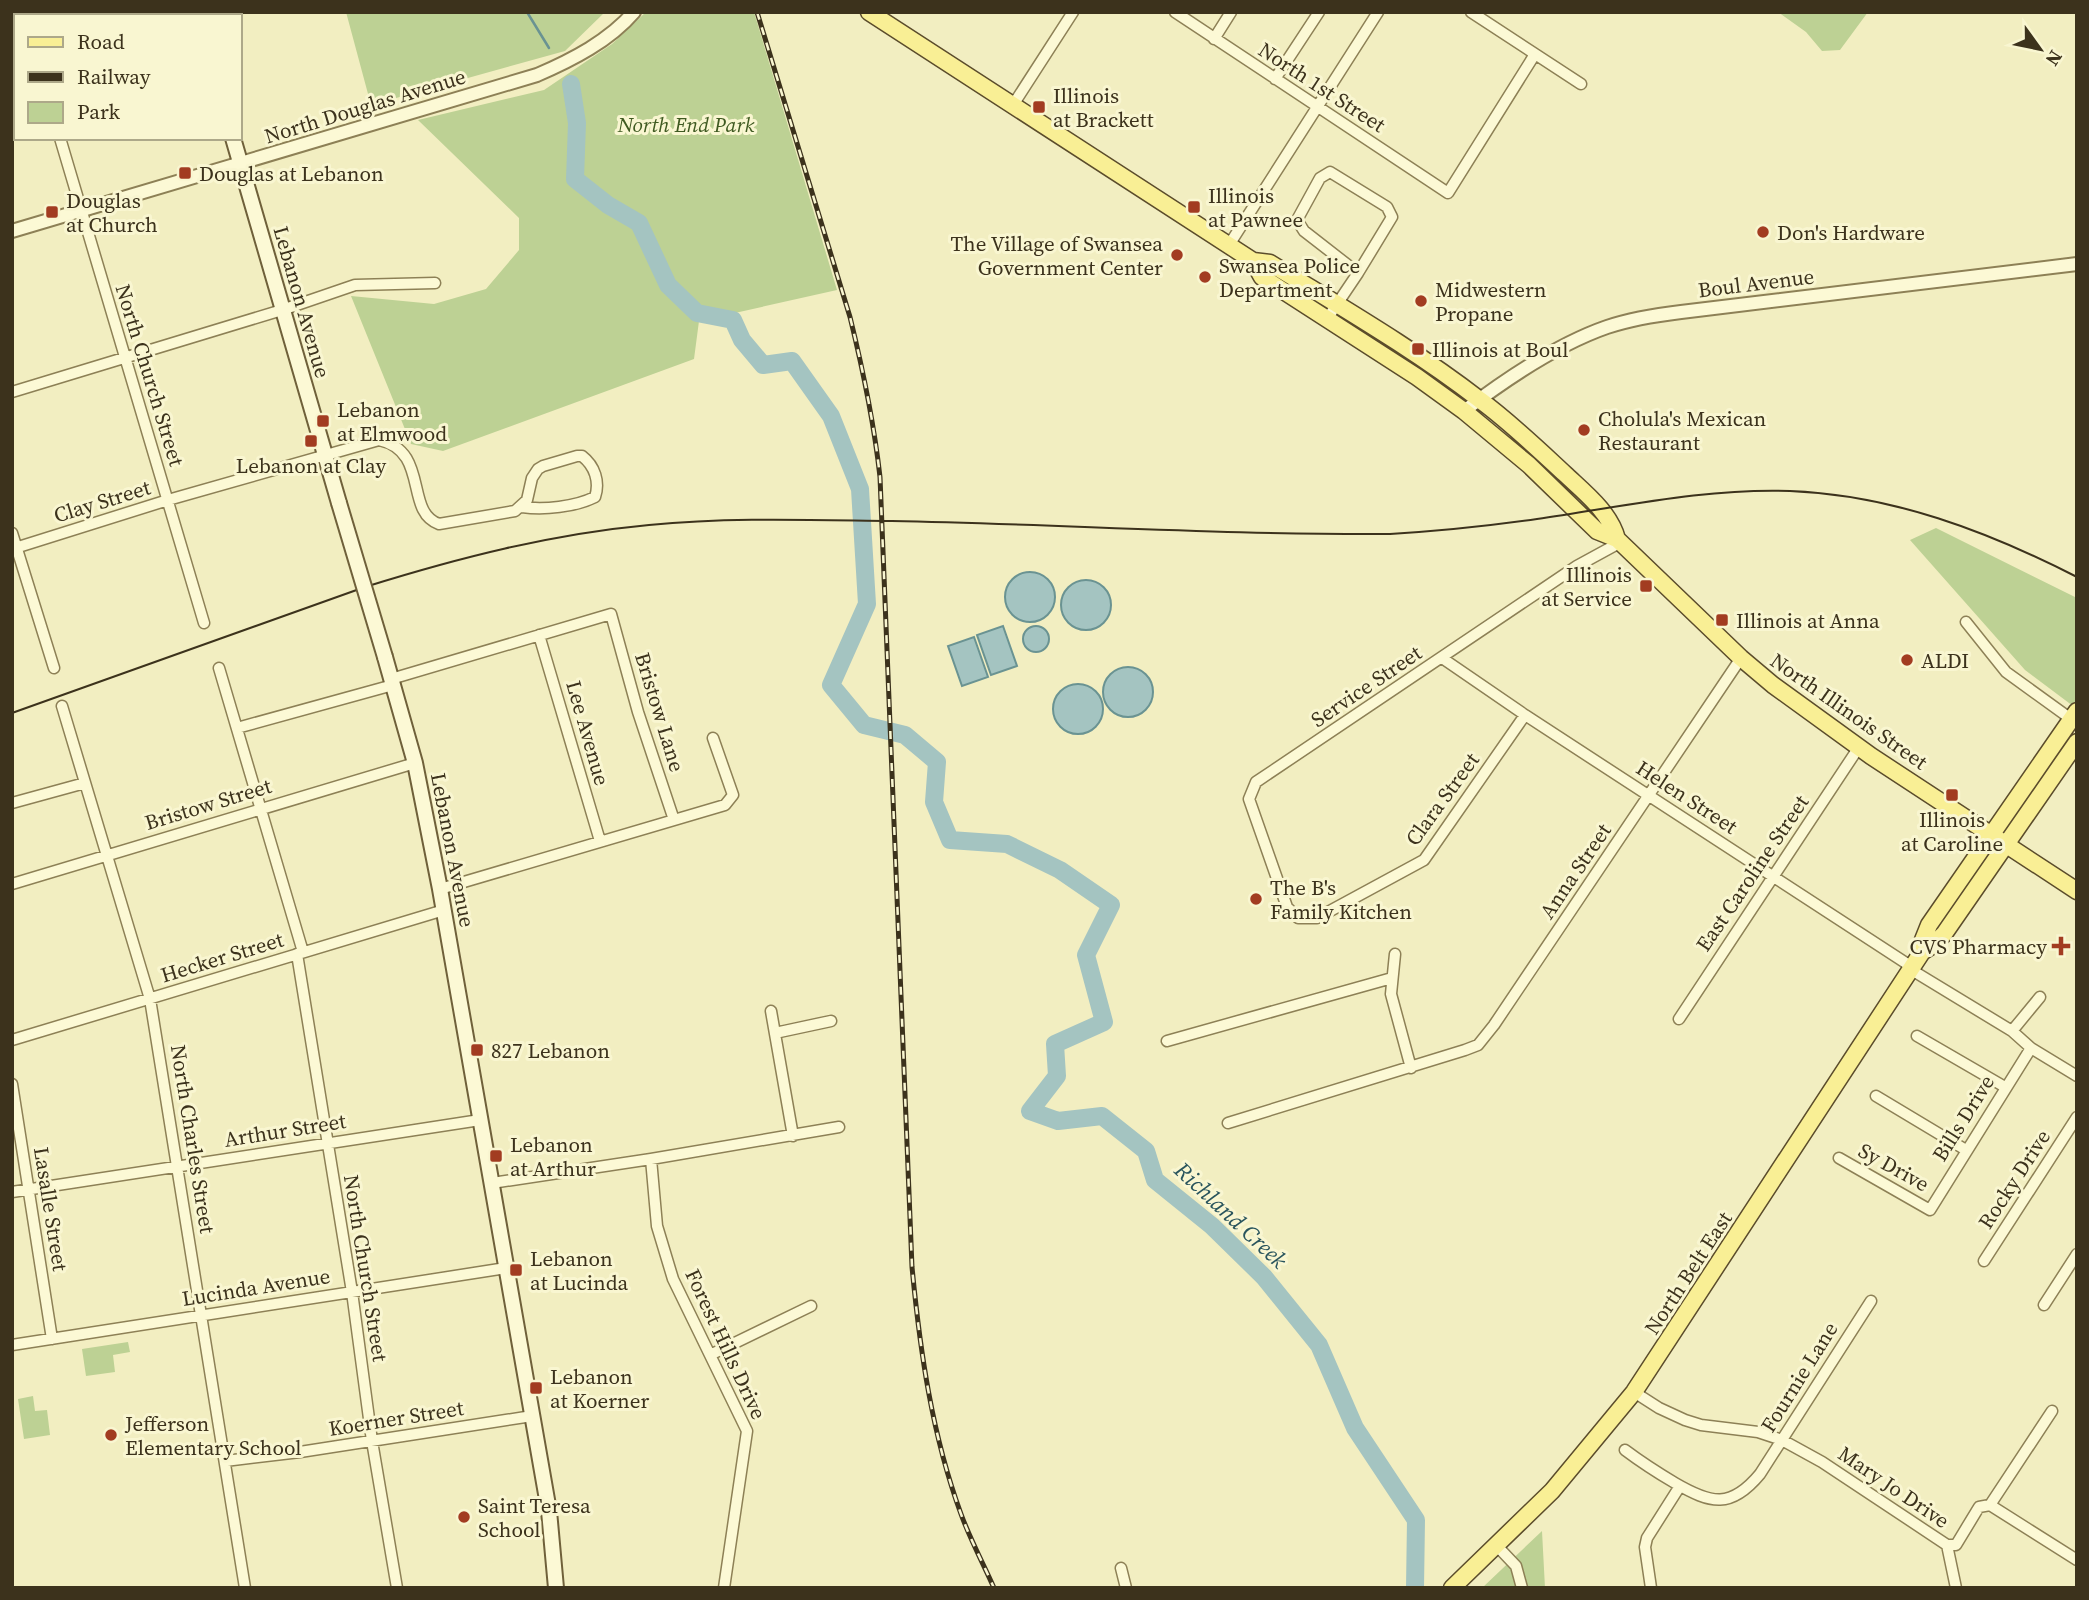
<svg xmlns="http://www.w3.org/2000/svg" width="2089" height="1600" font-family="'Source Serif 4',serif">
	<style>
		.green { fill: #bdd194 }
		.water { fill: #a4c4c1; stroke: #6a9392; stroke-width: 2 }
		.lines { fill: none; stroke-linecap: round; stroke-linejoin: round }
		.stream { stroke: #6a9392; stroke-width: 2.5 }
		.river { stroke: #a4c4c1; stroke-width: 18 }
		.minor-casing { stroke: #8d8056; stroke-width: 13 }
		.tertiary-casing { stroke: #8d8056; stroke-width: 16 }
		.secondary-casing { stroke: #6f603a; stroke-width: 18 }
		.primary-casing { stroke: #5b4c2b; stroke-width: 19 }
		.minor { stroke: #fcf9d5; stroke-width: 10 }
		.tertiary { stroke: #fcf9d5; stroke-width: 12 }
		.secondary { stroke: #fcf9d5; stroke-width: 14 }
		.primary { stroke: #f9ef95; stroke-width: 16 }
		.tram { stroke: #3c321c; stroke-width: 2 }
		.rail-casing { stroke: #3c321c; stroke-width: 5 }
		.rail { stroke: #f9f6d1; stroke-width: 2.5; stroke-dasharray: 8; stroke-linecap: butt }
		.secondary-bridge-casing { stroke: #6f603a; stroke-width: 18; stroke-linecap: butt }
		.secondary-bridge { stroke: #fcf9d5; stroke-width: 14 }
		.poi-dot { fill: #a23c21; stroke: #f9f6d1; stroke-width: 2.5 }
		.labels { text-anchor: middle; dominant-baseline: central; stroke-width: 6; stroke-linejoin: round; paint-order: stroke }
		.street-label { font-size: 21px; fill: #3c321c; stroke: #f9f6d1 }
		.poi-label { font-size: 21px; fill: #3c321c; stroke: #f9f6d1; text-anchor: start }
		.park-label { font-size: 21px; font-style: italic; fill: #3f5a21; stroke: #f9f6d1 }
		.water-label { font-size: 23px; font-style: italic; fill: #2a555d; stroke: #f9f6d1 }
	</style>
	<rect width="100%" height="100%" fill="#f2eec1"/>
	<!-- green -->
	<path class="green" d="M346,12H605L565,51L371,105Z
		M646,12H754L837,290L699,321L694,359L443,451L411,444L351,296L434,304L486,289L519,250V218L418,120L544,90L612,44Z
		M1778,12H1868L1840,50L1822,51L1806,32Z
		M1936,528L2077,598V709L2025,670L1910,540Z
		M128,1342L130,1352L113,1355L115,1372L86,1376L82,1349Z
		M33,1396L35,1411L47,1410L50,1435L24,1439L18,1399Z
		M1542,1531L1545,1588H1482Z"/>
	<!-- water -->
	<path class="water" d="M1005 597a25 25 0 1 1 50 0a25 25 0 1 1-50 0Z
		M1061 605a25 25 0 1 1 50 0a25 25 0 1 1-50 0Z
		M1003,626L1017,666L991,675L977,635Z
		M1023 639a13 13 0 1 1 26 0a13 13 0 1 1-26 0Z
		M974,637L988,677L962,686L948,646Z
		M1103 692a25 25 0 1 1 50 0a25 25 0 1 1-50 0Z
		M1053 709a25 25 0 1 1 50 0a25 25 0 1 1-50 0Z"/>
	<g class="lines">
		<!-- stream -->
		<path class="stream" d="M527,12L549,48"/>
		<!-- river -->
		<path class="river" d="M571,84L577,123L575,179L608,205L639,223L668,285L697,313L733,320L742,340L763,365L792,361L831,416L860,489L867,604L831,685L864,725L905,735L937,762L934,802L950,840L1007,844L1060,870L1111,905L1086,955L1104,1022L1055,1044L1057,1076L1030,1111L1058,1121L1102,1116L1146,1151L1155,1180L1212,1226L1264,1277L1319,1345L1355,1428L1416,1520L1415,1588"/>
		<!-- minor casing -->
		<g class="minor-casing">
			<path id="minor" d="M1175,12L1448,193L1535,54
				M1471,12L1581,84
				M1214,39L1231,12
				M12,40L16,42
				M1275,79L1319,12
				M1013,105L1073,12
				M60,138L204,623
				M1330,172L1387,207L1392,217L1358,273L1304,231L1297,220L1320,178Z
				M1229,245L1378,12
				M1327,319L1358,273
				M12,392L282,310L355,285L435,283
				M12,533L54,668
				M12,549L168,500L379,440C430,451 404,512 439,524L515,511L527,500L532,478L538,469L543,466L577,456H582C595,466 600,482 595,497C575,507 544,510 522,507
				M1966,622L2006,672L2071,719
				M539,635L600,841
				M1442,658L1525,715L1912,967
				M219,668L303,952
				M391,679L611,614L638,712L674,820
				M62,706L150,999L245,1588
				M1525,715L1424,860L1317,918H1298L1287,907L1249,799L1256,782L1577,566L1621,542
				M237,728L393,685
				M12,803L85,783
				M12,884L415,763
				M440,889L725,805L733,795L713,738
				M297,954L352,1292L372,1441L397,1588
				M1395,954L1391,994L1411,1068
				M1910,969L2012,1031L2031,1048L2077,1076
				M771,1011L793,1136
				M1679,1019L1859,747
				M2012,1031L2040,997
				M775,1033L831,1021
				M1917,1036L2005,1087
				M12,1040L444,910
				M1167,1041L1392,978
				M12,1084L52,1339
				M1876,1096L1966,1150
				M1228,1123L1465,1050L1478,1045L1494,1025L1741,658
				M1839,1158L1930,1210L2031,1048
				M651,1159L657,1226L673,1279L747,1431L724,1588
				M492,1183L651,1159L839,1127
				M12,1192L480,1120
				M1984,1261L2077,1117
				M2044,1305L2077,1254
				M12,1345L506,1268
				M710,1355L811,1306
				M1634,1392L1659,1408L1685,1420L1701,1425L1758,1432L1782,1440L1822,1462L1947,1545L1956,1588
				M1625,1450C1641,1462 1658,1473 1675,1483C1711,1504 1731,1509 1760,1474L1871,1301
				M225,1461L300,1452L532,1416
				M1990,1505L2077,1560
				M1947,1545H1956L1979,1507L1990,1505L2052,1411
				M1497,1546L1516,1566L1522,1588
				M1121,1568L1126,1588
				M1651,1588L1645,1547L1647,1538L1680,1486"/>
		</g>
		<!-- tertiary casing -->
		<g class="tertiary-casing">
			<path id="tertiary" d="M12,231L537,75C572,60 609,41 634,12
				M1464,411C1506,379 1558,344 1607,327C1631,319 1656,315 1681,312L2077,264"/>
		</g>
		<!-- secondary casing -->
		<g class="secondary-casing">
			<path id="secondary" d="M202,12V16
				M233,138L339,503
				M385,657L415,763L440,889L549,1511L556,1588"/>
		</g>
		<!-- primary casing -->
		<g class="primary-casing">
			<path id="primary" d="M869,12L1253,261L1270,263C1341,307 1414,349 1480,400C1510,422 1537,448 1565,474C1584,492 1610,512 1617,539
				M1253,261L1262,277L1417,377L1464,411L1529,465L1597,531L1617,539L1741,658L1773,685L1871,756L2077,891
				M1922,952L1923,940L1929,925L2077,711
				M1452,1588L1552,1491L1634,1392L1922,952L1933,945L1944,934L2077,742"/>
		</g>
		<!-- minor -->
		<use href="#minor" class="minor"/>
		<!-- tertiary -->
		<use href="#tertiary" class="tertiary"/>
		<!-- secondary -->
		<use href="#secondary" class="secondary"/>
		<!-- primary -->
		<use href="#primary" class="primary"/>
		<!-- tram -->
		<path class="tram" d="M12,713L365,587C458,558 551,534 649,525C730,517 811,520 892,521C1058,524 1224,535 1390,534C1439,531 1488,526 1537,519C1621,507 1705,488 1790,491C1892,495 1987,531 2077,577"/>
		<!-- rail casing -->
		<g class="rail-casing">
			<path id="rail" d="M757,12L850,317C863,370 874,423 880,477L912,1267C920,1351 932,1435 961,1514C970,1539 983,1563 994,1588"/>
		</g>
		<!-- rail -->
		<use href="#rail" class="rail"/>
		<!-- secondary-bridge casing -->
		<g class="secondary-bridge-casing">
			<path id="secondary-bridge" d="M339,503L385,657"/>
		</g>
		<!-- secondary-bridge -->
		<use href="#secondary-bridge" class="secondary-bridge"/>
	</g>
	<!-- markers -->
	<g class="poi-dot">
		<rect x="1032" y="100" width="14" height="14" rx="3.5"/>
		<rect x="178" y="166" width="14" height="14" rx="3.5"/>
		<rect x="1187" y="200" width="14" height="14" rx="3.5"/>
		<rect x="45" y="205" width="14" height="14" rx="3.5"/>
		<circle cx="1763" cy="232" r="7"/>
		<circle cx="1177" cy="255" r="7"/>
		<circle cx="1205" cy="277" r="7"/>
		<circle cx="1421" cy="301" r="7"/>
		<rect x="1411" y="342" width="14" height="14" rx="3.5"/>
		<rect x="316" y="414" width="14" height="14" rx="3.5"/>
		<circle cx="1584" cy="430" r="7"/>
		<rect x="304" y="434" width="14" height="14" rx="3.5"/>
		<rect x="1639" y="579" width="14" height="14" rx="3.5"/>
		<rect x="1715" y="613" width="14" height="14" rx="3.5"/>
		<circle cx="1907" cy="660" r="7"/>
		<rect x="1945" y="788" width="14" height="14" rx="3.5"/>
		<circle cx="1256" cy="899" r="7"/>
		<path d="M2057.5 935.5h7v7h7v7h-7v7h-7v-7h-7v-7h7z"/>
		<rect x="470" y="1043" width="14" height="14" rx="3.5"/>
		<rect x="489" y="1149" width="14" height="14" rx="3.5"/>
		<rect x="509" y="1263" width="14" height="14" rx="3.5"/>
		<rect x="529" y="1381" width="14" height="14" rx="3.5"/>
		<circle cx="111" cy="1435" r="7"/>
		<circle cx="464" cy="1517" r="7"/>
	</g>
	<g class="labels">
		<!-- street labels -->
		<g class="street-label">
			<text transform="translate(1322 87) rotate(33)">North 1st Street</text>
			<text transform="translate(365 106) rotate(-17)">North Douglas Avenue</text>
			<text transform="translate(1756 283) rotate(-7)">Boul Avenue</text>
			<text transform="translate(302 302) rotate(74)">Lebanon Avenue</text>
			<text transform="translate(150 375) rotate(73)">North Church Street</text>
			<text transform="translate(102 501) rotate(-17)">Clay Street</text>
			<text transform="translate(1366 686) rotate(-34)">Service Street</text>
			<text transform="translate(1849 711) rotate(35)">North Illinois Street</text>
			<text transform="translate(660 712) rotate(73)">Bristow Lane</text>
			<text transform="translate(588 733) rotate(74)">Lee Avenue</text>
			<text transform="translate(1687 797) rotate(33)">Helen Street</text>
			<text transform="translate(1442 799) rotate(-54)">Clara Street</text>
			<text transform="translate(208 804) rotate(-17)">Bristow Street</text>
			<text transform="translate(453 850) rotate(79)">Lebanon Avenue</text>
			<text transform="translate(1575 871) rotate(-56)">Anna Street</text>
			<text transform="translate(1752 873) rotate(-56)">East Caroline Street</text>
			<text transform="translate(222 957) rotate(-17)">Hecker Street</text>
			<text transform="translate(1963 1118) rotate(-58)">Bills Drive</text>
			<text transform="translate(285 1130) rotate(-9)">Arthur Street</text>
			<text transform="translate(193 1139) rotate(81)">North Charles Street</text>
			<text transform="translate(1894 1167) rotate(29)">Sy Drive</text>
			<text transform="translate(2014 1179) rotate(-57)">Rocky Drive</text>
			<text transform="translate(51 1209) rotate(81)">Lasalle Street</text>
			<text transform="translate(366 1268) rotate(81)">North Church Street</text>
			<text transform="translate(1688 1273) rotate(-57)">North Belt East</text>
			<text transform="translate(256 1287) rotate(-9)">Lucinda Avenue</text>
			<text transform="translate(726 1344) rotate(65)">Forest Hills Drive</text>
			<text transform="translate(1799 1377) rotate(-58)">Fournie Lane</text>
			<text transform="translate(396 1418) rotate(-9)">Koerner Street</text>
			<text transform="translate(1894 1487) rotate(34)">Mary Jo Drive</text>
		</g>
		<!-- poi labels -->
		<g class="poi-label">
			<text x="1053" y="95">Illinois<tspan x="1053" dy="24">at Brackett</tspan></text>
			<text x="199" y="173">Douglas at Lebanon</text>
			<text x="1208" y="195">Illinois<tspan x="1208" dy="24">at Pawnee</tspan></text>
			<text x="66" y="200">Douglas<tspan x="66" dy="24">at Church</tspan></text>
			<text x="1777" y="232">Don's Hardware</text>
			<text x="1163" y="243" text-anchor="end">The Village of Swansea<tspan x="1163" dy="24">Government Center</tspan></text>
			<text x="1219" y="265">Swansea Police<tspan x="1219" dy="24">Department</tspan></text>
			<text x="1435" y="289">Midwestern<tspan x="1435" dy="24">Propane</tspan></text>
			<text x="1432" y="349">Illinois at Boul</text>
			<text x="337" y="409">Lebanon<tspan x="337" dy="24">at Elmwood</tspan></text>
			<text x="1598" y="418">Cholula's Mexican<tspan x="1598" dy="24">Restaurant</tspan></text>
			<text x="311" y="465" text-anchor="middle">Lebanon at Clay</text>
			<text x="1632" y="574" text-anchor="end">Illinois<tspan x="1632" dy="24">at Service</tspan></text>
			<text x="1736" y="620">Illinois at Anna</text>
			<text x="1921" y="660">ALDI</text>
			<text x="1952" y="819" text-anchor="middle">Illinois<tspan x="1952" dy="24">at Caroline</tspan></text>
			<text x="1270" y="887">The B's<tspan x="1270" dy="24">Family Kitchen</tspan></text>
			<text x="2047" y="946" text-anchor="end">CVS Pharmacy</text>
			<text x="491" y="1050">827 Lebanon</text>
			<text x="510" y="1144">Lebanon<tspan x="510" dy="24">at Arthur</tspan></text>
			<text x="530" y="1258">Lebanon<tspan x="530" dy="24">at Lucinda</tspan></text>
			<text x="550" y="1376">Lebanon<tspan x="550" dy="24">at Koerner</tspan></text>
			<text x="125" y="1423">Jefferson<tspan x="125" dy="24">Elementary School</tspan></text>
			<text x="478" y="1505">Saint Teresa<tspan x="478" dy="24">School</tspan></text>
		</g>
		<!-- park labels -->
		<g class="park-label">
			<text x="686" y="124">North End Park</text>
		</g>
		<!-- water labels -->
		<g class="water-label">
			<text transform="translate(1231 1215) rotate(43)">Richland Creek</text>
		</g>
	</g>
	<!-- border -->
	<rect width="2089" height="1600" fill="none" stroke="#3c321c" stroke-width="28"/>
	<!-- legend -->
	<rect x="14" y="14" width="228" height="126" fill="#f9f6d1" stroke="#ada889" stroke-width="2"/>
	<rect x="28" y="37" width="35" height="10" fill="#f9ef95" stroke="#ada889" stroke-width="2"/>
	<text x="77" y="49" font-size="21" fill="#3c321c">Road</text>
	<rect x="28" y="72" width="35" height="10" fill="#3c321c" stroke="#ada889" stroke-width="2"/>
	<text x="77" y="84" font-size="21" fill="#3c321c">Railway</text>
	<rect x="28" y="102" width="35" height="21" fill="#bdd194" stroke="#ada889" stroke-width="2"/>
	<text x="77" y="119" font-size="21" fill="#3c321c">Park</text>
	<!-- north arrow -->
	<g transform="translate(2040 49) rotate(123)" stroke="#f9f6d1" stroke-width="5" paint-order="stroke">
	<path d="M0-5L12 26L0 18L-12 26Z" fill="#3c321c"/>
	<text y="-10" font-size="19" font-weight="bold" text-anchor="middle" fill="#3c321c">N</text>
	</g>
</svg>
